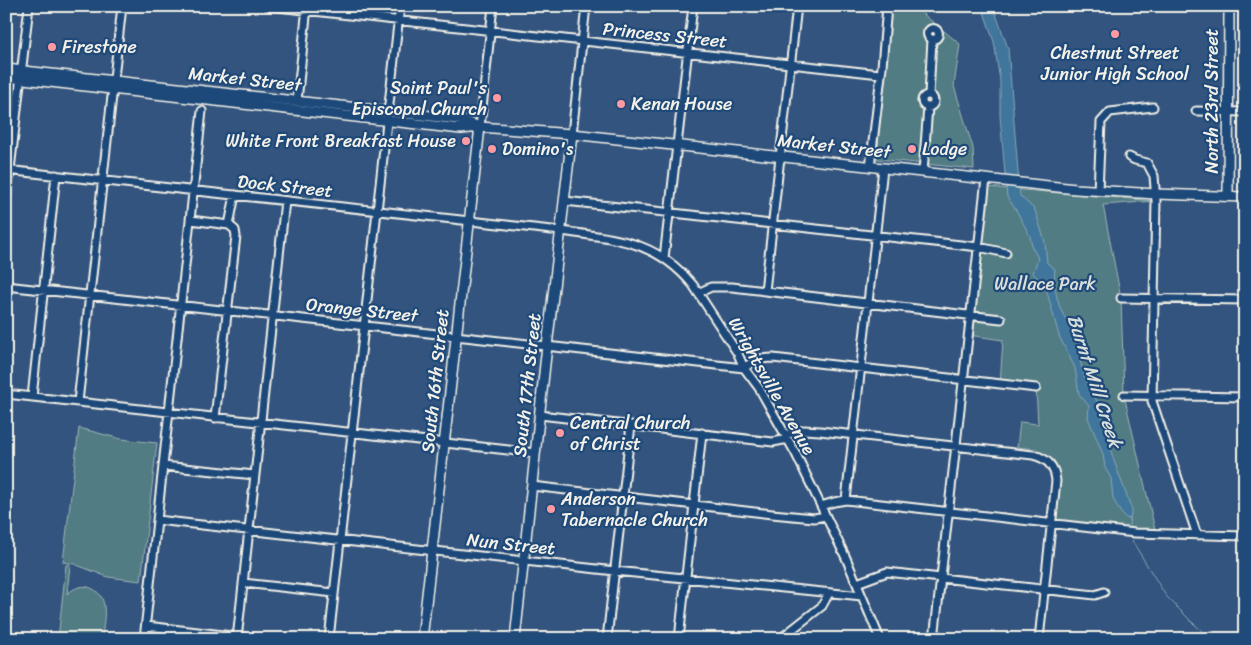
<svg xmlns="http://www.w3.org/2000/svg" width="1251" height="645" font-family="Sriracha,sans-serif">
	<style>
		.green { fill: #517b83; stroke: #a2b6b6 }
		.water { fill: #40769c; stroke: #88a7ba }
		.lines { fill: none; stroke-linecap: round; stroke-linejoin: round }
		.stream { stroke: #88a7ba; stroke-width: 1 }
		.minor-casing { stroke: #f4f1e8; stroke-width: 11 }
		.major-casing { stroke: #f4f1e8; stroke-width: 12 }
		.minor { stroke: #1f4a7a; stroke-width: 7 }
		.major { stroke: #1f4a7a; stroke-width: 9 }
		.poi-dot { fill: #ff9aa2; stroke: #1f4a7a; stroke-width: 2 }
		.labels { text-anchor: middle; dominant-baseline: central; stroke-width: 4.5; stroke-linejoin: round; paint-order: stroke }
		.street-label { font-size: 18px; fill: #f4f1e8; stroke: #1f4a7a }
		.poi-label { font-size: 18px; fill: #f4f1e8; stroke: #1f4a7a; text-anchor: start }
		.park-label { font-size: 18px; fill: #dcdfd9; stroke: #1f4a7a }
		.water-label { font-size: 19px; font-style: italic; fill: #d9dfdd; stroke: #1f4a7a }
	</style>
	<rect width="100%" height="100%" fill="#33547e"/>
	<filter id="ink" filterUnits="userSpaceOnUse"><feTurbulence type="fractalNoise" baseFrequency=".02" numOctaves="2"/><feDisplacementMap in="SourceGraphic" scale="10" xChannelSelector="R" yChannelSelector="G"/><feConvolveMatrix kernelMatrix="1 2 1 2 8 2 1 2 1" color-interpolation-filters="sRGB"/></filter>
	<g filter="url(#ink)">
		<!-- green -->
		<path class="green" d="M889,6H913L960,44L954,86L973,148L974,169L877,159Z
			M986,187L1156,201L1103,205L1121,298L1124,395L1156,534L1052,524L1056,481L1052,466L1037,449L1017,447L1020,422L1038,424L1036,388L1000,384L1003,340L968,335Z
			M79,428L121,439L157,443L141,581L108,577L74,564L63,562Z
			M66,565H70L67,594C73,589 80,585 88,587C112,594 103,621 102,639H58Z"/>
		<!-- water -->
		<path class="water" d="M982,6H993L1008,48L1020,196L1035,210L1045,242L1047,263L1055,269C1053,282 1056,297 1061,310C1064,318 1070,323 1072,332L1079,338L1081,350L1079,357L1085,378L1101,409L1103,421L1113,458L1132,510L1130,519L1126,518L1121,513L1113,499L1111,478L1105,468L1103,454L1088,418L1089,406L1079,394L1075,368L1059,336L1046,288L1033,273L1038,258L1032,247L1030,236L1016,210L1007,197L1000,116V81L994,42Z"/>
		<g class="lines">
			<!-- stream -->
			<path class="stream" d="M1129,525L1130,519
				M1131,539L1166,596L1194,624L1212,639"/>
			<!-- minor casing -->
			<g class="minor-casing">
				<path id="minor" d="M268,6L880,74
					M927.5 34a5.5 5.5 0 1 1 11 0a5.5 5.5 0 1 1-11 0Z
					M929,95L932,39
					M922 101a6 6 0 1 1 12 0a6 6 0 1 1-12 0Z
					M297,101L307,7
					M1196,111L1245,112
					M480,127L493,6
					M572,134L586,6
					M1129,157L1135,160L1147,163L1154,176L1156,201L1152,401L1197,535
					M870,167L882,67L887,6
					M6,170L561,231C615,239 655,239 693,285L738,354L744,368L759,388L796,454L846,558L880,639
					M923,172L928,107
					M1098,191L1101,122L1110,112L1153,107
					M565,201L979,247L1006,253
					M6,204L29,6
					M191,220L229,225L235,230L236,236L215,418
					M229,225L235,195
					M664,258L693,6
					M6,286L744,368L757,359L773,358L1036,388
					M765,291L797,6
					M698,293L711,287H732L1001,319
					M1121,298L1245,300
					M6,394L535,453
					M1124,395L1245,397
					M32,397L56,175
					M78,402L122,6
					M540,415L773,442L788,439
					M785,435L804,430L820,431L1033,455C1047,458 1055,466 1056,481L1039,639
					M163,466L255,475
					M532,486L772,514L814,518L826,516
					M846,500L883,168
					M821,506L834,502L846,500L1135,533L1245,536
					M157,520L615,571L862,596
					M243,583L334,593
					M857,583L887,572L1095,595L1104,592
					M146,626L258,639
					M144,639L202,111
					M237,639L285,201
					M329,639L400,6
					M607,639L631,425
					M679,639L702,433
					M780,639L822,606L829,593
					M934,639L986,179"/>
			</g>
			<!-- major casing -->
			<g class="major-casing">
				<path id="major" d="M6,69L458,119L477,126
					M6,77L461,129L480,127L572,134L1076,189L1156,194L1245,197
					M1228,196L1229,6
					M422,639L480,127
					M515,639L546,355L572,134"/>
			</g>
			<!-- minor -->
			<use href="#minor" class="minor"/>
			<!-- major -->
			<use href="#major" class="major"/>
		</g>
	</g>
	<!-- markers -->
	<g class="poi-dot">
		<circle cx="1115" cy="34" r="5"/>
		<circle cx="52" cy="47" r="5"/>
		<circle cx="497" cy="98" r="5"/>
		<circle cx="621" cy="104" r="5"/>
		<circle cx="466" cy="141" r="5"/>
		<circle cx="492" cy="149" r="5"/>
		<circle cx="912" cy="149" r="5"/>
		<circle cx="560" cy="433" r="5"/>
		<circle cx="551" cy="509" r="5"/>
	</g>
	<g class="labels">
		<!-- street labels -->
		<g class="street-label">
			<text transform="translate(665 35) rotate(6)">Princess Street</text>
			<text transform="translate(245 79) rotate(6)">Market Street</text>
			<text transform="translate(1212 101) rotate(-90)">North 23rd Street</text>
			<text transform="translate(834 146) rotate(6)">Market Street</text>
			<text transform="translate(285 186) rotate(6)">Dock Street</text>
			<text transform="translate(362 310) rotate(6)">Orange Street</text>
			<text transform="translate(435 381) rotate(-84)">South 16th Street</text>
			<text transform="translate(527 385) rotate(-84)">South 17th Street</text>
			<text transform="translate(772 386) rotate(60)">Wrightsville Avenue</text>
			<text transform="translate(511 544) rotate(6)">Nun Street</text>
		</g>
		<!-- poi labels -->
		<g class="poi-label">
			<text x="62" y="47">Firestone</text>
			<text x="1115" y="53" text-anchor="middle">Chestnut Street<tspan x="1115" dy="21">Junior High School</tspan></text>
			<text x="487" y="88" text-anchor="end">Saint Paul's<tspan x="487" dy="21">Episcopal Church</tspan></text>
			<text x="631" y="104">Kenan House</text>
			<text x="456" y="141" text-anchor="end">White Front Breakfast House</text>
			<text x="502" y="149">Domino's</text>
			<text x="922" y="149">Lodge</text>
			<text x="570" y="423">Central Church<tspan x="570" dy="21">of Christ</tspan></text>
			<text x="561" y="499">Anderson<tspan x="561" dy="21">Tabernacle Church</tspan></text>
		</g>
		<!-- park labels -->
		<g class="park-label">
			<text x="1045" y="284">Wallace Park</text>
		</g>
		<!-- water labels -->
		<g class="water-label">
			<text transform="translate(1095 381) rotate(72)">Burnt Mill Creek</text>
		</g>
	</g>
	<!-- margin -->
	<rect width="1251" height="645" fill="none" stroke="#1f4a7a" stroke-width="25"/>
	<rect x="12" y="12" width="1226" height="620" fill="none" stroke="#f4f1e8" stroke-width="2" filter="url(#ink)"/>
</svg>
